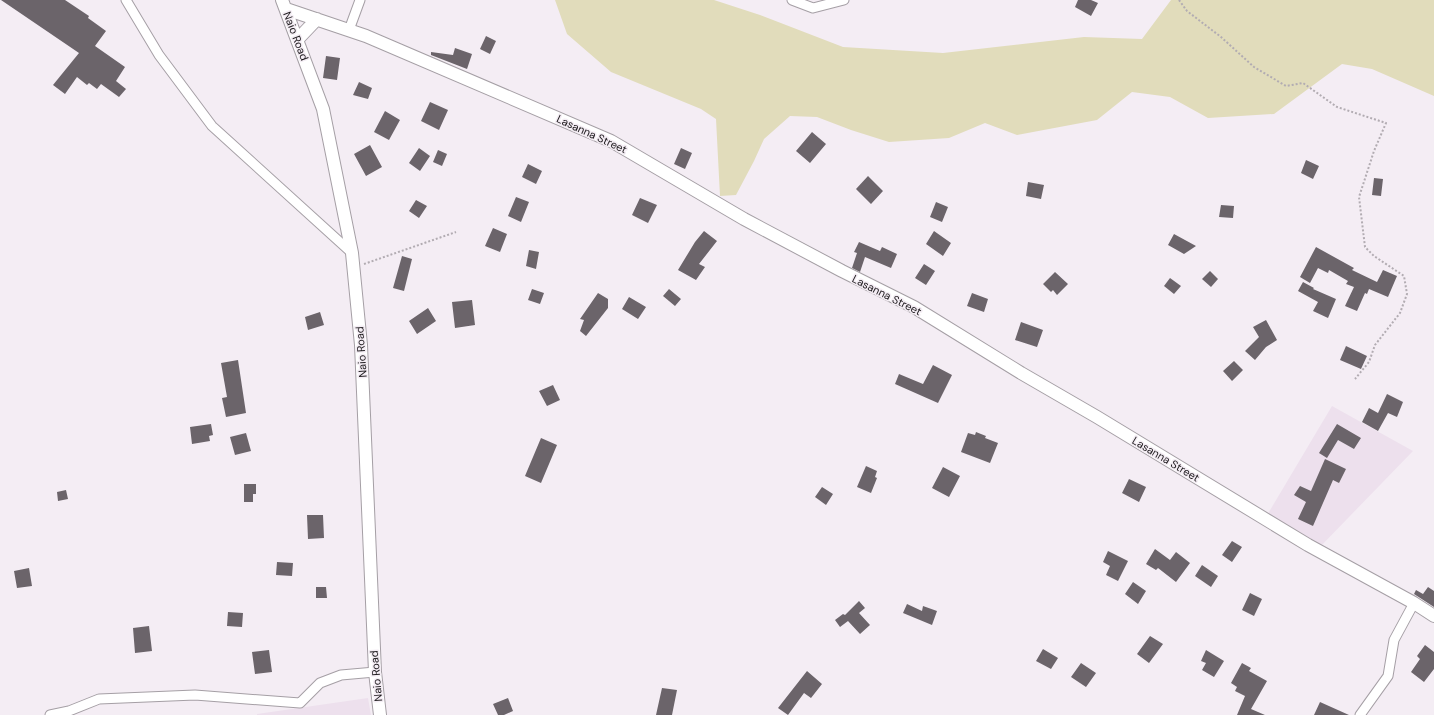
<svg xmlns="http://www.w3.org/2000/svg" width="1434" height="715" font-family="'DM Sans',sans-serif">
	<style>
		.built { fill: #ede0ed }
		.green { fill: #e1dcbb }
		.building { fill: #6b646a }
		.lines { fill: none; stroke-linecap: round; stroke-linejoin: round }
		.minor-casing { stroke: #a59fa5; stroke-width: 11 }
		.tertiary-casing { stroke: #a59fa5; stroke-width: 14 }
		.path { stroke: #b2acb2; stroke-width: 2; stroke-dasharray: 2 2; stroke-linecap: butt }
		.minor { stroke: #fff; stroke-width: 9 }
		.tertiary { stroke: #fff; stroke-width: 12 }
		.labels { text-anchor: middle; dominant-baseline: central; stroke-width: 3; stroke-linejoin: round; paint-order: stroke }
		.street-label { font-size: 11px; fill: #1b181b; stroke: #f4edf4 }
	</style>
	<rect width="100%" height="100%" fill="#f4edf4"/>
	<!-- built -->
	<path class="built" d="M1332,406L1413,451L1318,549L1266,517Z
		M368,698L371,715H257V714Z"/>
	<!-- green -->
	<path class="green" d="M555,0H714L760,15L843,47L943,53L1084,37L1142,39L1171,0H1434V96L1372,69L1342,64L1274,114L1208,118L1170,97L1132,92L1097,120L1017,135L985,123L949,138L889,142L851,130L817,117L790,116L764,139L754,161L736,195L720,196L716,119L701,109L611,72L567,34Z"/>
	<!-- building -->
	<path class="building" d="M1,0H65L89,16L88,18L106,31L95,46L125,67L116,81L126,89L119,97L101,84L97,89L89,83L87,85L77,77L65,94L53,85L79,53Z
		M1078,0H1091L1098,3L1091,16L1075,7Z
		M486,36L496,41L490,54L480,49Z
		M455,48L472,54L467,69L431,55V52L453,55Z
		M326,56L340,58L337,80L323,78Z
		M359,82L372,88L368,99L353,95Z
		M430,102L448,110L439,130L421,121Z
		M385,111L400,120L389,140L374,132Z
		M812,132L826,144L810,163L796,151Z
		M370,145L382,167L366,176L354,154Z
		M419,148L430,156L420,171L409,163Z
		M681,148L692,153L685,169L674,164Z
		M438,150L447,154L442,166L433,162Z
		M1306,160L1319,166L1313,179L1301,173Z
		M528,164L542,171L536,184L522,177Z
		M868,176L883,191L871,204L856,189Z
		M1374,178L1383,179L1381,196L1372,195Z
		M1028,182L1044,185L1041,199L1026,196Z
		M516,197L529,202L521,222L508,216Z
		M640,198L657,205L648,223L632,215Z
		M416,200L427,206L419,218L409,211Z
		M936,202L948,207L942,222L930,217Z
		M1221,205L1234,206L1233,218L1219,217Z
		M493,228L507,234L500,252L485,246Z
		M704,231L717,241L699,264L705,267L696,280L678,270L695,242Z
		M934,231L951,243L943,256L926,244Z
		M1174,234L1196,246L1184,254L1168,245Z
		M859,242L880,251L882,247L897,254L891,268L865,257L860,272L852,268L857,253L854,252Z
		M1316,247L1354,268L1352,270L1377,282L1383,270L1397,276L1388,297L1369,289L1367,294L1365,293L1357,311L1345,306L1354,287L1346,284L1348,281L1329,270L1328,273L1318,268L1310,283L1300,277Z
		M529,250L539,252L536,269L526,266Z
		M402,256L412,259L404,291L393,288Z
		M924,264L935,271L926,285L915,278Z
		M1210,271L1218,279L1211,287L1202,279Z
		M1055,272L1068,284L1057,295L1053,290L1051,292L1043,284Z
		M1170,278L1181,286L1174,294L1164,286Z
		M1303,282L1314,288L1313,289L1336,299L1328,318L1313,311L1318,302L1298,291Z
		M532,289L544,293L540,304L528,300Z
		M669,289L681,299L675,306L663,296Z
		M598,293L608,299V308L586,336L580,331L584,320L580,319Z
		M972,293L988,299L984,312L967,306Z
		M629,297L646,307L638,319L622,309Z
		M472,300L475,325L455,328L452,302Z
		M428,308L436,321L417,334L409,321Z
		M320,312L324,325L308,330L305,317Z
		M1266,320L1277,340L1266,347L1255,360L1245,351L1259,337L1253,327Z
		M1021,322L1043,330L1037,347L1015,340Z
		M1346,346L1367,356L1361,369L1340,360Z
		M238,360L246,413L226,417L222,398L227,397L221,363Z
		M1234,361L1243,370L1232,381L1223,371Z
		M933,365L952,375L938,403L895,384L899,374L923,384Z
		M553,385L560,400L547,406L539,391Z
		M1387,394L1403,402L1397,417L1388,413L1378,431L1362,422L1369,408L1378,413Z
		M211,424L213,435L209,436L210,441L192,444L190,427Z
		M1337,424L1361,438L1354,449L1338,440L1327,458L1319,453Z
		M976,432L986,436L985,438L998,443L990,463L961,452L968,433L975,435Z
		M246,433L251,451L235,455L230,437Z
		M541,438L557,445L541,483L525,476Z
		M1325,459L1346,469L1339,483L1333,480L1313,526L1298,519L1306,502L1294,495L1300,486L1311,491Z
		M866,466L877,471L875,477L877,478L871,493L857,487Z
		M943,467L960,476L949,497L932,488Z
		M1129,479L1146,487L1139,502L1122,493Z
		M244,484H256V494H253V502H244Z
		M822,487L833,494L826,505L815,497Z
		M66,490L68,499L58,501L57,492Z
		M307,515H323L324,538L308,539Z
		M1232,541L1242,547L1232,562L1222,555Z
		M1155,549L1170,560L1176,552L1190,563L1176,582L1158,568L1156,570L1146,564Z
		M1108,551L1128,561L1118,581L1106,575L1110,566L1103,562Z
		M277,562L293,563L292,576L276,575Z
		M1202,565L1218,576L1211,587L1195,576Z
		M29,568L32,586L17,588L14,571Z
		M1133,582L1146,591L1138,604L1125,594Z
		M316,587H326L327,598H316Z
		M1428,587L1434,591V607L1414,594L1416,590L1423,594Z
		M1250,593L1262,599L1254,616L1242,610Z
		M859,601L865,608L859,613L870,625L860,634L848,621L840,627L835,620L843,614L845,615Z
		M907,604L922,611L923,606L937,611L932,625L903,613Z
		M228,612L243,613L242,627L227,626Z
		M149,626L152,651L135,653L133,628Z
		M1150,636L1163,644L1149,663L1137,654Z
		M1425,645L1434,652V669L1424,682L1411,672L1420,659L1417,656Z
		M1043,649L1058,658L1051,669L1036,661Z
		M269,650L272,672L255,674L252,652Z
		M1206,650L1224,661L1214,677L1202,670L1206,663L1201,661Z
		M1081,663L1096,673L1086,687L1071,677Z
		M1242,663L1251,668L1249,671L1267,681L1251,709L1265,715H1237L1245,696L1235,691L1237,687L1231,683Z
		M807,671L822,684L811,698L804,693L788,715L778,708Z
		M662,688L677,690L672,715H656Z
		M508,698L513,711L504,715H498L493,704Z
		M1320,702L1349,715H1314Z"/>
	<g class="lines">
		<!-- minor casing -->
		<g class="minor-casing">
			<path id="minor" d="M126,0L159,55L212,126L352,253
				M792,0L813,8L844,0
				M349,30L360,0
				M50,715L69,711L99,699L195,695L300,703L320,683L341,675L375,672
				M1360,715L1388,676L1394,640L1414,603"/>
		</g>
		<!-- tertiary casing -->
		<g class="tertiary-casing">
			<path id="tertiary" d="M282,0L323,109L352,253L361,345L375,672L380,715
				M286,9L366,36L611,141L744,219L842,271L914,307L1021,373L1097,417L1308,545L1414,603L1434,616
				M297,40L317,19"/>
		</g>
		<!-- path -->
		<path class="path" d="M1179,0L1187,11L1221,37L1254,67L1286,86L1303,83L1337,107L1386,123L1374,151L1359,197L1365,247L1374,256L1404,276L1407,294L1400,313L1375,345L1369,362L1355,379
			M364,264L456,232"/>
		<!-- minor -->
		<use href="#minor" class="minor"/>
		<!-- tertiary -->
		<use href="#tertiary" class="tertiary"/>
	</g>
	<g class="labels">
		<!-- street labels -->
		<g class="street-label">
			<text transform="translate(296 36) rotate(69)">Naio Road</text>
			<text transform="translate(592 134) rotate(25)">Lasanna Street</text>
			<text transform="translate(887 295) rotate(27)">Lasanna Street</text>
			<text transform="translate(361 352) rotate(-94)">Naio Road</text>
			<text transform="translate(1166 459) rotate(31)">Lasanna Street</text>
			<text transform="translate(376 676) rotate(-95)">Naio Road</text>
		</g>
	</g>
</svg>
